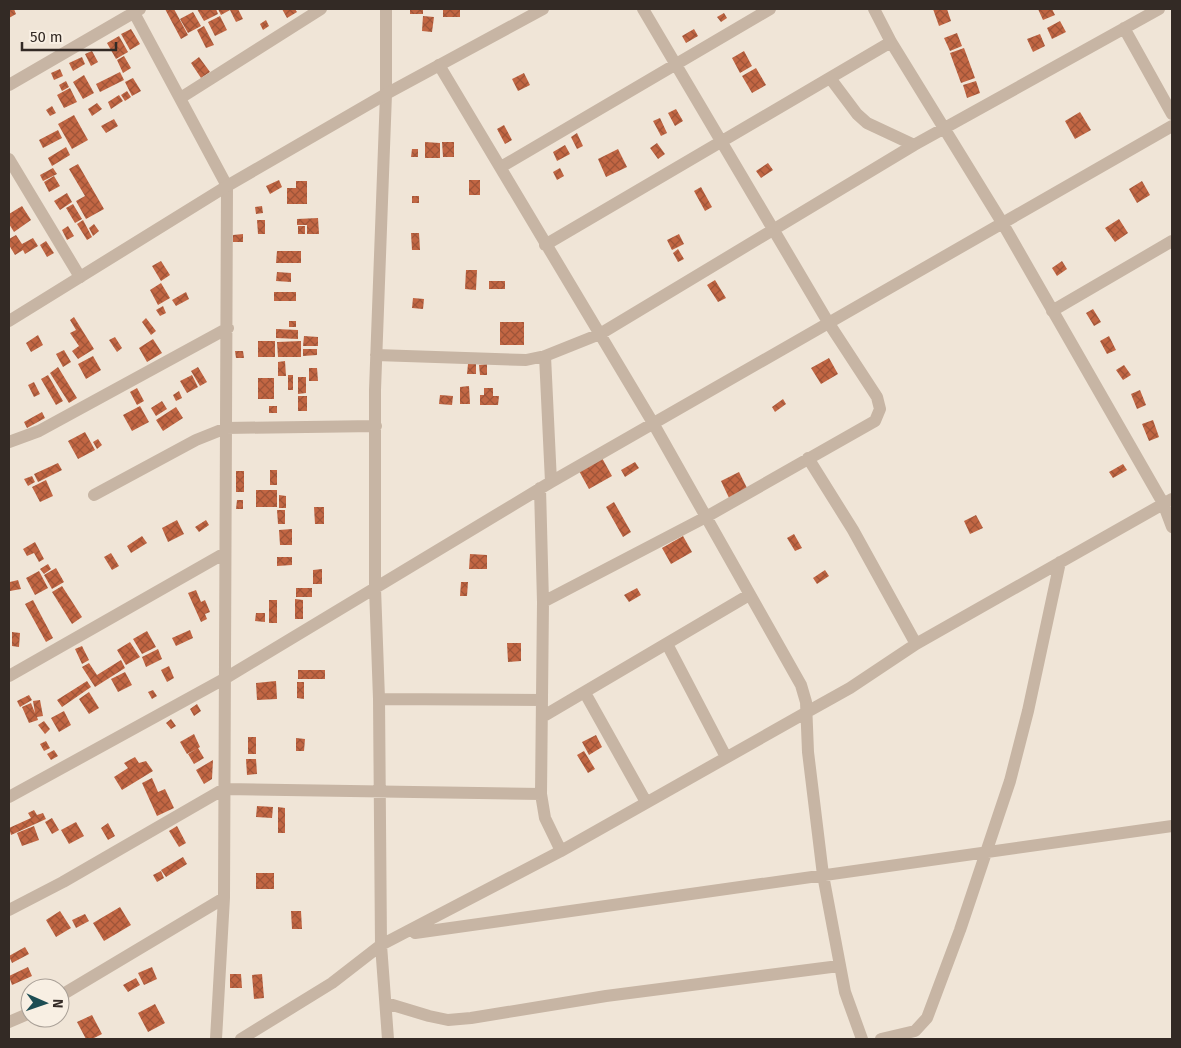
<svg xmlns="http://www.w3.org/2000/svg" width="1181" height="1048" font-family="'Fira Sans',sans-serif">
	<style>
		.building { fill: url(#building-cross-hatch) }
		.lines { fill: none; stroke-linecap: round; stroke-linejoin: round }
		.minor { stroke: #c7b5a4; stroke-width: 12 }
		.tertiary { stroke: #c7b5a4; stroke-width: 12 }
	</style>
	<defs>
		<pattern id="building-cross-hatch" width="8" height="8" patternUnits="userSpaceOnUse" patternTransform="scale(1.25)"><rect width="8" height="8" fill="#c26643"/><path d="M0 0l8 8M0 8l8-8" fill="none" stroke="#9e5438"/></pattern>
	</defs>
	<rect width="100%" height="100%" fill="#f0e5d7"/>
	<!-- building -->
	<path class="building" d="M9,9H14L16,14L9,18Z
		M165,9H174L188,35L181,39Z
		M197,9H216L218,14L204,21Z
		M218,9H238L243,19L236,22L230,10L221,15Z
		M282,9H295L297,12L287,18Z
		M410,9H423V14H410Z
		M443,9H460V17H443Z
		M933,9H947L951,21L939,26Z
		M1038,9H1052L1055,15L1043,20Z
		M193,12L201,26L188,33L180,19Z
		M724,13L727,18L721,22L717,17Z
		M220,16L227,30L215,36L208,22Z
		M423,16L434,17L432,32L422,31Z
		M266,20L269,26L263,30L260,24Z
		M1060,21L1066,32L1052,39L1047,28Z
		M204,26L214,45L206,48L197,30Z
		M131,29L140,44L130,50L121,34Z
		M694,29L698,36L686,43L682,36Z
		M957,33L962,46L950,51L944,38Z
		M1040,34L1045,46L1033,52L1027,39Z
		M119,36L128,52L116,59L107,43Z
		M964,48L975,78L961,83L950,53Z
		M92,51L98,62L91,66L85,54Z
		M744,51L752,66L740,73L732,58Z
		M124,56L131,68L123,73L117,60Z
		M82,57L85,64L73,71L69,63Z
		M199,57L210,72L201,78L191,63Z
		M756,68L766,85L752,93L742,76Z
		M60,69L63,76L54,80L51,73Z
		M120,72L124,80L100,92L96,84Z
		M524,73L530,85L518,91L512,79Z
		M84,75L94,93L83,99L73,82Z
		M133,78L141,91L132,96L125,82Z
		M66,81L69,87L62,91L59,85Z
		M976,81L980,93L967,98L963,85Z
		M70,88L77,102L64,108L57,95Z
		M127,91L131,97L125,101L121,95Z
		M119,95L123,101L111,109L108,102Z
		M97,103L102,109L92,116L88,109Z
		M52,106L56,113L50,116L46,110Z
		M676,109L683,121L675,126L668,113Z
		M1080,112L1091,130L1075,139L1065,121Z
		M74,115L88,140L72,149L58,124Z
		M660,118L667,133L661,136L653,121Z
		M114,119L118,126L106,133L101,126Z
		M504,125L512,140L505,144L497,129Z
		M58,130L62,138L43,148L39,140Z
		M577,133L583,146L577,149L571,137Z
		M425,142L440,143V158H425Z
		M442,142H454V157H443Z
		M657,143L665,154L658,159L650,148Z
		M565,145L570,154L557,161L553,152Z
		M66,147L70,155L52,166L48,158Z
		M412,149H418V157H411Z
		M618,149L627,167L606,177L598,159Z
		M768,163L773,170L761,178L756,171Z
		M78,164L104,209L86,219L76,201L85,196L69,169Z
		M53,168L57,174L43,181L40,175Z
		M560,168L564,176L557,180L553,172Z
		M54,176L60,186L49,192L44,182Z
		M279,180L282,187L270,194L266,186Z
		M469,180H480V195H469Z
		M296,181H307V204H287V188H296Z
		M1142,181L1150,195L1137,203L1129,189Z
		M701,187L712,207L705,211L694,191Z
		M67,193L72,202L60,210L54,201Z
		M412,196H419V203H412Z
		M73,204L82,219L75,223L66,208Z
		M22,206L31,220L14,232L9,224V214Z
		M262,206L263,213L256,214L255,207Z
		M318,218L319,234H307V225H297V219Z
		M1119,219L1128,233L1115,242L1105,228Z
		M83,220L92,237L87,240L77,224Z
		M257,220H265V234H258Z
		M94,224L99,231L93,236L89,228Z
		M68,226L74,236L67,240L62,230Z
		M298,226H305V234H298Z
		M411,233H419L420,250H412Z
		M243,234V242H233V235Z
		M679,234L684,244L672,250L667,240Z
		M16,235L22,244L33,238L38,246L25,254L23,250L15,255L9,245V239Z
		M46,241L54,253L47,257L40,245Z
		M678,249L684,259L678,262L673,253Z
		M277,251H301V263H276Z
		M161,261L170,275L161,281L152,266Z
		M1062,261L1067,269L1057,276L1052,268Z
		M466,270H477L476,290L465,289Z
		M277,272L291,273V282L276,281Z
		M715,280L726,298L718,302L707,285Z
		M489,281H505V289H489Z
		M161,283L170,298L158,305L150,290Z
		M186,292L189,299L176,306L172,300Z
		M274,292H296V301H274Z
		M413,298L424,299L423,309L412,308Z
		M163,306L166,313L160,316L156,310Z
		M1093,309L1101,322L1094,326L1086,313Z
		M74,317L94,349L78,359L72,351L79,346L70,333L76,330L70,320Z
		M146,318L156,331L151,335L142,322Z
		M289,321H296V327H289Z
		M500,322H524V345H500Z
		M276,329L298,330V339L276,338Z
		M38,335L43,345L31,352L26,343Z
		M304,336L318,337V346H303Z
		M1109,336L1116,350L1107,354L1100,341Z
		M115,337L122,348L117,352L109,340Z
		M153,339L162,353L147,362L139,348Z
		M258,341H275V357H258Z
		M301,341V357H278L277,342Z
		M303,349H317V355L303,356Z
		M64,350L71,362L63,367L56,354Z
		M235,351H243L244,358H236Z
		M93,356L101,370L86,379L78,364Z
		M829,358L838,374L821,384L811,368Z
		M285,361L286,376H278V362Z
		M468,364H476V374H467Z
		M487,364V375H480L479,365Z
		M1124,365L1131,375L1123,380L1116,370Z
		M58,367L77,398L69,403L50,373Z
		M198,367L207,382L200,386L191,371Z
		M309,368H317L318,381H309Z
		M48,375L63,401L56,405L41,379Z
		M192,375L198,387L187,393L180,381Z
		M288,375H293V390H288Z
		M298,377H306V393L298,394Z
		M258,378H274V399H258Z
		M34,382L40,394L34,397L28,385Z
		M469,386L470,404H460V387Z
		M137,388L144,401L137,405L130,392Z
		M484,388H493V396H499L498,405H480V395H484Z
		M1140,390L1146,405L1137,409L1131,394Z
		M179,391L182,398L176,401L173,395Z
		M440,395L453,396L452,405L439,404Z
		M298,396H307V411H298Z
		M783,399L786,404L775,412L772,407Z
		M162,401L167,409L156,416L151,408Z
		M140,406L149,422L132,431L123,415Z
		M269,406H277V413H269Z
		M176,407L183,418L163,431L156,420Z
		M42,412L45,418L27,428L24,422Z
		M1153,420L1159,437L1149,441L1142,424Z
		M85,432L95,450L78,459L68,441Z
		M98,439L102,445L97,449L93,442Z
		M602,458L612,476L589,489L579,471Z
		M635,462L639,468L625,477L621,470Z
		M58,463L62,470L38,482L34,474Z
		M1123,464L1127,470L1113,478L1109,472Z
		M270,470H277V485H270Z
		M236,471H244V492H236Z
		M739,472L748,490L730,500L721,481Z
		M32,476L35,482L28,486L24,479Z
		M46,480L53,496L40,502L32,487Z
		M256,490H277V507H256Z
		M279,495L286,496V508H279Z
		M237,500H243V509H236Z
		M614,502L631,532L623,537L606,507Z
		M314,507H324V524H315Z
		M277,510H285V524H278Z
		M976,515L983,528L970,534L964,521Z
		M177,520L184,534L168,542L162,528Z
		M206,520L209,525L199,532L195,527Z
		M292,529V545H280L279,530Z
		M794,534L802,548L795,551L787,538Z
		M142,536L147,543L131,553L127,546Z
		M683,536L692,552L671,564L662,548Z
		M35,542L44,559L39,562L34,553L27,556L23,549Z
		M111,553L119,566L112,570L104,557Z
		M470,554L487,555V569H469Z
		M277,557H292V565L277,566Z
		M48,564L51,569L44,574L40,569Z
		M56,568L64,582L52,589L44,575Z
		M322,569V584H313V570Z
		M825,570L829,576L817,584L813,578Z
		M39,571L48,588L35,595L26,578Z
		M18,580L21,589L10,591V582Z
		M461,582H468L467,596H460Z
		M62,586L82,617L72,624L52,592Z
		M296,588H312V597H296Z
		M637,588L641,595L629,602L624,595Z
		M196,590L201,602L205,600L210,612L205,614L207,619L201,622L188,593Z
		M295,599L303,600V619H295Z
		M33,600L53,638L46,642L25,604Z
		M269,600H277V623H269Z
		M256,613H265V622L255,621Z
		M190,630L193,638L176,646L172,638Z
		M147,631L156,647L142,654L133,639Z
		M12,632L20,633L19,647L12,646Z
		M130,642L140,657L126,665L117,650Z
		M507,643H521V661L508,662Z
		M82,646L89,660L82,664L75,649Z
		M158,649L162,659L146,667L142,657Z
		M121,660L125,668L95,687L82,667L89,663L97,675Z
		M169,666L174,678L167,682L161,670Z
		M298,670H325V679H298Z
		M125,672L132,685L118,692L111,679Z
		M87,681L91,687L62,707L57,700Z
		M276,681L277,699L257,700L256,683Z
		M297,682H304V699L297,698Z
		M153,690L157,696L152,699L148,692Z
		M89,692L99,708L89,714L79,699Z
		M29,695L32,700L20,707L17,701Z
		M40,700L43,716L37,717L38,720L29,723L22,707L31,703L35,713L33,701Z
		M197,704L201,711L194,716L190,709Z
		M64,711L71,725L59,732L51,718Z
		M171,719L176,726L171,729L166,723Z
		M44,721L50,729L45,734L38,725Z
		M194,734L200,747L187,754L180,742Z
		M596,735L602,747L589,755L582,742Z
		M248,737H256V754H248Z
		M296,738L305,739L304,751H296Z
		M46,741L50,748L44,751L40,744Z
		M198,748L204,758L194,764L188,754Z
		M54,750L58,756L51,760L47,754Z
		M584,751L595,769L588,773L577,755Z
		M135,757L139,763L146,761L153,771L122,790L114,777L128,768L124,763Z
		M246,759H256L257,774L247,775Z
		M213,760L212,779L204,784L196,770Z
		M152,778L158,792L165,789L174,808L157,816L142,783Z
		M257,806L273,807L272,818L256,817Z
		M278,807L285,808V833H278Z
		M34,810L37,815L43,813L46,819L11,835L9,828L31,818L28,813Z
		M52,818L59,830L52,834L45,822Z
		M76,822L84,836L69,844L61,830Z
		M108,823L115,836L108,840L101,828Z
		M34,826L39,840L22,846L17,833Z
		M177,826L186,843L179,847L169,831Z
		M183,857L187,864L166,877L161,870Z
		M161,871L164,878L157,882L153,875Z
		M256,873H274V889H256Z
		M120,907L131,925L104,941L93,923Z
		M60,911L71,928L56,937L46,920Z
		M291,911H301L302,929H292Z
		M85,914L89,921L76,928L72,920Z
		M25,947L29,954L12,963L9,956Z
		M28,967L32,976L12,985L9,976Z
		M152,967L157,979L144,985L138,973Z
		M230,974H241L242,988H230Z
		M262,974L264,998L254,999L252,975Z
		M136,978L140,985L128,992L123,985Z
		M155,1004L165,1023L148,1032L138,1013Z
		M92,1015L102,1034L92,1039H86L77,1022Z"/>
	<g class="lines">
		<!-- minor -->
		<path class="minor" d="M132,9L227,186L224,898L216,1039
			M386,9V94L375,390V588L379,699L381,945L561,851L807,712L850,688L916,644L1172,499
			M874,9L891,42L1003,224L1163,503L1172,527
			M1124,28L1172,114
			M439,65L653,423L801,685L806,702L808,752L823,875L845,992L862,1039
			M830,78L857,114L867,123L914,145
			M9,85L140,9
			M182,97L321,9
			M9,159L80,277
			M501,167L770,9
			M545,245L891,42
			M1052,311L1172,241
			M376,355L526,360L545,356L600,334L914,145L1159,9
			M545,356L551,482
			M9,442L39,431L228,328
			M808,458L853,530L916,644
			M540,488L543,602L541,794L545,818L561,851
			M94,495L196,440L226,428L376,426
			M543,602L706,517L875,421L880,409L877,397L828,322L643,9
			M667,644L726,757
			M9,676L225,553
			M585,693L646,802
			M379,699L542,700
			M542,717L749,595
			M9,797L224,679L551,482L1172,126
			M9,910L63,882L224,789L541,794
			M415,933L1172,826
			M381,945L388,1039
			M60,996L224,898
			M386,1003L429,1016L448,1020L471,1018L606,996L839,966
			M9,1022L30,1013
			M241,1039L332,983L381,945
			M881,1039L915,1031L927,1018L960,930L1010,781L1028,711L1060,562"/>
		<!-- tertiary -->
		<path class="tertiary" d="M9,321L227,186L386,94L543,9"/>
	</g>
	<!-- border -->
	<rect width="1181" height="1048" fill="none" stroke="#332a25" stroke-width="20"/>
	<!-- north arrow -->
	<g transform="translate(45 1003) rotate(92)"><circle r="24" fill="#f8efe3" stroke="#a9a097"/>
	<path d="M0-4L9 19L0 12L-9 19Z" fill="#1d4d53"/>
	<text y="-8" font-size="14" font-weight="bold" text-anchor="middle" fill="#332a25">N</text>
	</g>
	<!-- scale -->
	<path d="M22 42v8h94v-8" fill="none" stroke="#332a25" stroke-width="2.5"/>
	<text x="30" y="42" font-size="15" fill="#332a25" stroke="#f8efe3" stroke-width="4" paint-order="stroke">50 m</text>
</svg>
